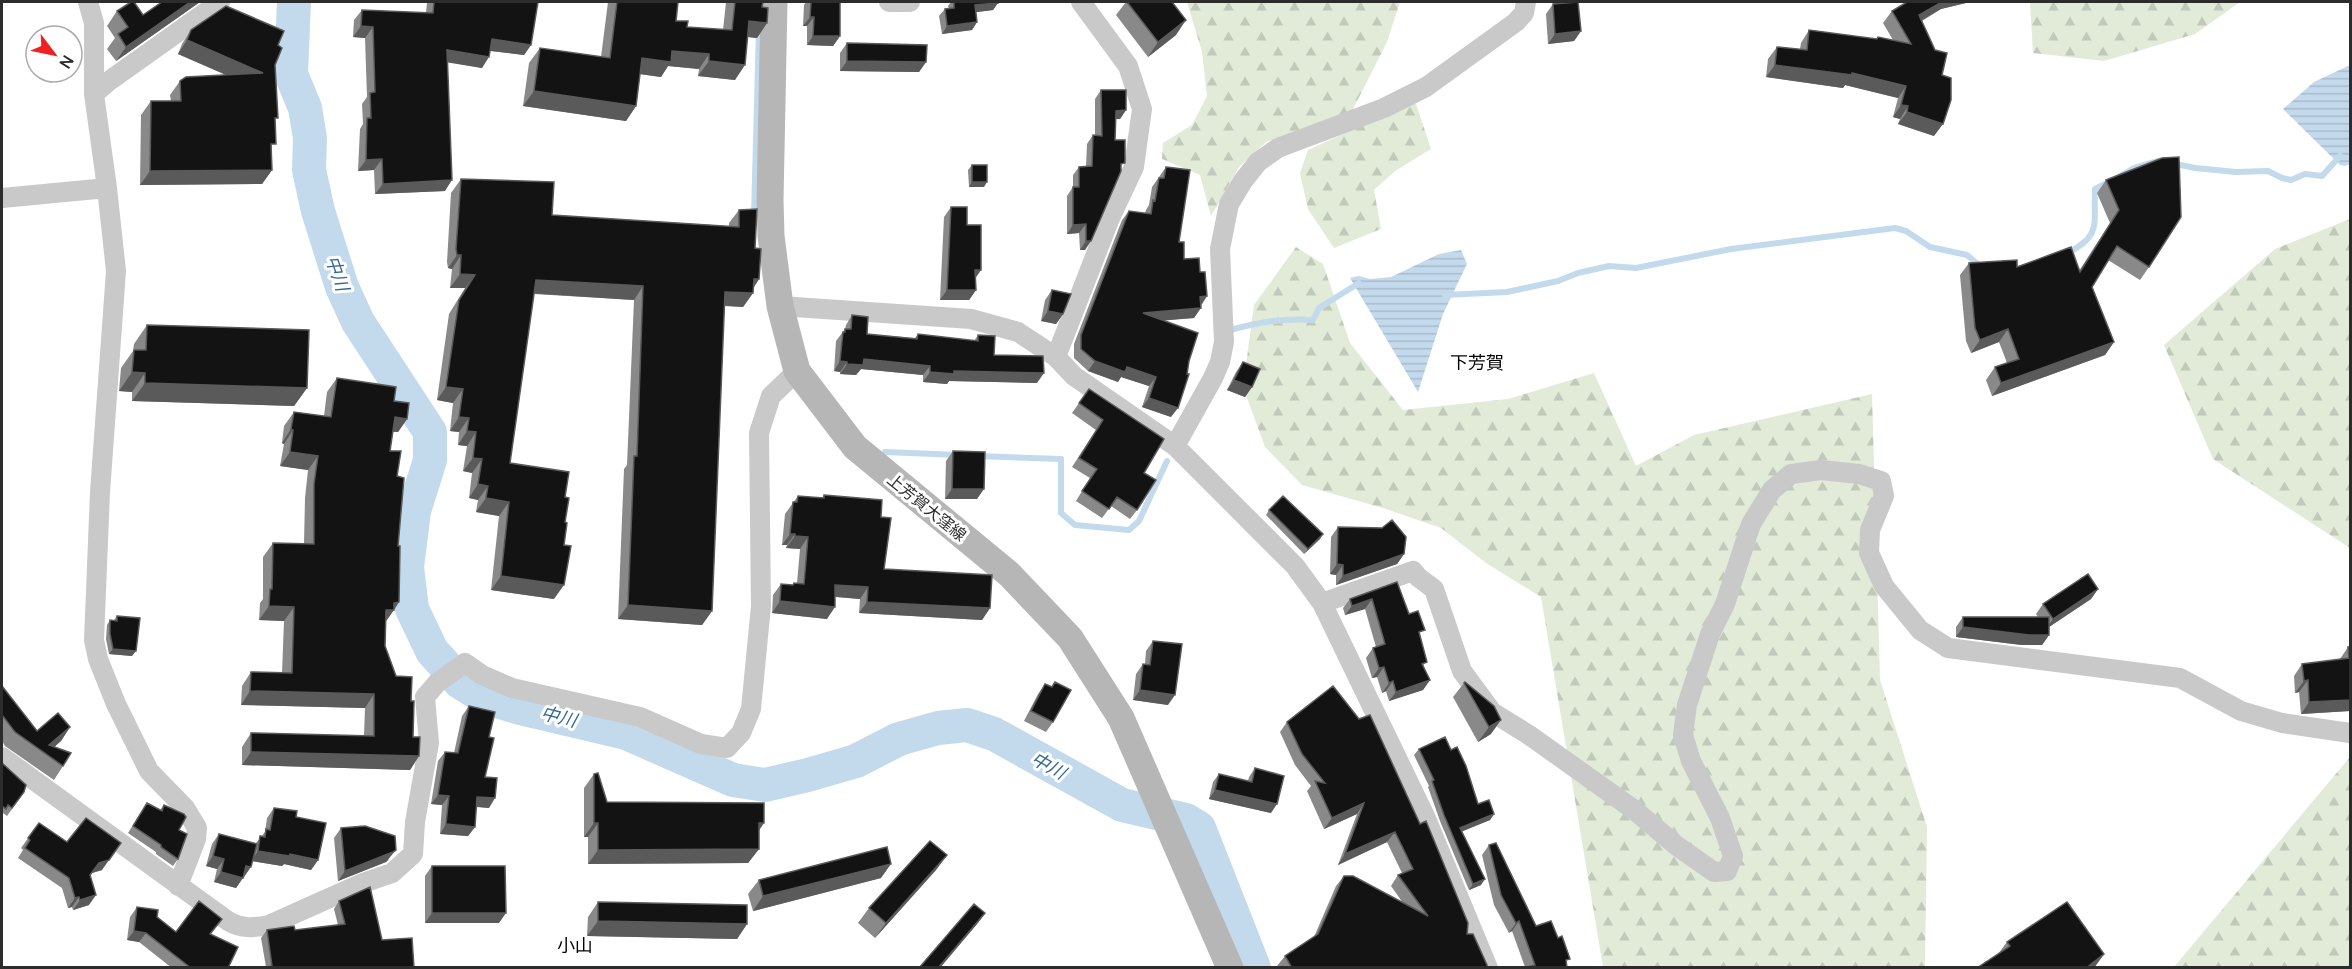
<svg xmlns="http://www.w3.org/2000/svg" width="2352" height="969" font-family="Manrope,'Noto Sans JP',sans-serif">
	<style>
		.forest { fill: url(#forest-firs) }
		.water { fill: url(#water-rules) }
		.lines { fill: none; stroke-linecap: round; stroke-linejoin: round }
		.stream { stroke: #c3daed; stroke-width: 6 }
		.river { stroke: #c3daed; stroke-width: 34 }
		.minor { stroke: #c9c9c9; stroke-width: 20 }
		.secondary { stroke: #b6b6b6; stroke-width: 27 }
		.wall { fill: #898989 }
		.shaded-wall { fill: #5a5a5a }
		.building { fill: #131313; stroke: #5a5a5a; stroke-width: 1.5 }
		.labels { text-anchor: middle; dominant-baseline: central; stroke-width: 6; stroke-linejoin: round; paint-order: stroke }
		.street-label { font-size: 16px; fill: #2c2c2c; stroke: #fff }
		.water-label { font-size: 18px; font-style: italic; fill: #356893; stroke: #fff }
		.neighbourhood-label { font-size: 18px; fill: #000; stroke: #fff }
	</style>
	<defs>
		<pattern id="forest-firs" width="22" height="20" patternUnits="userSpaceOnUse" patternTransform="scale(1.5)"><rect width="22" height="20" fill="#e1ebd8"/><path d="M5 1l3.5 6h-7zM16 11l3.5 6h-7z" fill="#c1caba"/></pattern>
		<pattern id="water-rules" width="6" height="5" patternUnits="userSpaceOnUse" patternTransform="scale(1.5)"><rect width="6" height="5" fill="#c3daed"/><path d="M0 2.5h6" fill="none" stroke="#a8bbcb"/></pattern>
	</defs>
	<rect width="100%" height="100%" fill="#fff"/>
	<!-- forest -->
	<path class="forest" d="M1187,2H1400L1387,42L1352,111L1286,138L1267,141L1239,167L1211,216L1200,175L1162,159L1163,143L1192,125L1207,96L1202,52Z
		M2030,2H2240L2195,34L2104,61L2033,53Z
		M1415,101L1431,149L1395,171L1374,190L1381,229L1334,248L1308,209L1300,173L1308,150Z
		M2350,219V548L2213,459L2164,345L2275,249Z
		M1296,247L1323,264L1350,343L1403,410L1508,399L1594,373L1636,466L1694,435L1872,394L1880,680L1927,827L1925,967H1603L1541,597L1486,563L1441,528L1383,508L1302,485L1265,447L1243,387L1254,305Z
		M2350,757V967H2174Z"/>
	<!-- water -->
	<path class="water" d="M2350,65V164L2345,166L2340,165L2283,109L2314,82Z
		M1461,250L1467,264L1443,314L1418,392L1350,278L1359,276L1370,279L1391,277L1439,254Z"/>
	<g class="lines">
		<!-- stream -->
		<path class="stream" d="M2171,163L2195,168L2236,172L2268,171L2282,178L2291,180L2305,174L2322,176L2340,156
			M2120,176L2134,168L2158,161
			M754,216L759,28
			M2066,254C2103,235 2093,225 2095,189L2109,182
			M1445,295L1507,292L1558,281L1578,273L1609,266L1636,268L1731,249L1895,228L1906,231L1930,247L1967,255L1981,267
			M1230,330C1260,322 1282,318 1313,320L1319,308L1359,283
			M885,452L958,455
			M977,456L1061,459V513L1075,525L1129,530L1139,521L1167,461"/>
		<!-- river -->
		<path class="river" d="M294,2L291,74L305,108L310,138L309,170L318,211L342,287L358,322L430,432V460L414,511L407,567L412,609L432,651L460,682L484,697L520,708L626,733L733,780L765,785L808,775L856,761L899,739L938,728L967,725L994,734L1122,805L1186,820L1199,828L1254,968"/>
		<!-- minor -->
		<path class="minor" d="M88,2L94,23V94
			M889,2H910
			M107,188L116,271L100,492L94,640L98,659L116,704L149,771L185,808L197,828L196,839L178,886
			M2,198L107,188L94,94L109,81L220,2
			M780,306L971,319L1018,332L1056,357L1074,376L1175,446L1295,566L1322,603L1425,816L1488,968
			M1056,357L1110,218L1134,167L1142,109L1128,66L1081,2
			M1175,446L1213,378L1220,362L1224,342L1220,249L1229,204L1243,181L1258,162L1278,148L1384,108L1426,87L1516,22L1524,13L1526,2
			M1322,603L1413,571L1418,577L1434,589L1462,671L1492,712L1529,735L1633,809L1677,846L1714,872L1727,871L1733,856L1720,818L1691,761L1683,735L1687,705L1710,634L1725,604L1751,524L1772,490L1791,474L1821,470L1859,474L1881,481L1884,496L1870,530L1869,553L1884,586L1920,630L1948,648L2180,678L2241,711L2282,723L2350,733
			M2,757L228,921C242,929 253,928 269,925L363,883L392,873L413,854L415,822L429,743L425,697L437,683L465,663L482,675L512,688L640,717L701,744L727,748L741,733L751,709L761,606L759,433L771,396L797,371"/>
		<!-- secondary -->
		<path class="secondary" d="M774,2L770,200L771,236L780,306L797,371L855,447L1009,574L1070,638L1121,718L1230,968"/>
	</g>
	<!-- wall -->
	<path class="wall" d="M162,2H200L116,61L107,49L115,38L107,26L117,11L143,15Z
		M427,2H538L531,45L524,55L490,51L482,68L448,62L445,191L375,194L374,170L358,171L360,129L363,124L362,104L367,97L365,38L353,37L354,20L362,10L426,13Z
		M608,2H678L676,21L687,27L723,30L726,2H763L762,7L767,23L757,38L748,37L735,80L698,76L699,69L668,66L661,77L640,74L636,106L626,121L523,106L529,63L540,48L601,57Z
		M806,2H840V36L833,46L807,45V26H803L804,5Z
		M951,2H998L993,10L976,12L977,22L972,30L942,34L939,16L945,9H949L948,6Z
		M1126,2H1172L1176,35L1148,57L1116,15Z
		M1907,2H1970L1941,9L1922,21L1942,75L1934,136L1898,124L1900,119L1893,117L1898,98L1845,85L1843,88L1766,77L1768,59L1777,47L1800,49L1801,43L1809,30L1876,39L1878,37L1893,40L1883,23L1892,11Z
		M1553,4L1581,31L1574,41L1548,44L1546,14Z
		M191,30L278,45L275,65V121L271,150L272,170L262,184L140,185L141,115L151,101H171L170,95L180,81L226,75L178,54L182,44Z
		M847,43L926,62L919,72L840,71V53Z
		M1101,90L1126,110L1120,119H1115V140L1121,169L1085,250H1080L1079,233L1067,234V196L1073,187V175L1079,167H1086L1087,144L1093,135H1095V99Z
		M972,165L984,187H969L968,170Z
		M1166,167L1179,242L1184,259L1200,272L1207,296L1194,318L1163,320L1171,417L1142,407L1149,386L1121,377L1118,382L1088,371L1074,358V344L1122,220L1129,211L1145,213L1146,210L1149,205L1152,187Z
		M461,179L552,215L729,226V223L739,210L755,248L759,279L754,287L753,293L743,307L724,306L712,611L702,625L618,619L624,469L627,465L634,300L534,294L510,463L565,497V522L554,599L491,590L499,516L476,512L478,500L469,498L472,473L463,471L467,446L458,445L459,432L450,431L453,403L437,400L449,314L465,288H450L452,269L448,268L447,262L451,193Z
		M2106,180L2149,267L2140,280L2108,260L2092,287L2114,342L2105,355L1992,396L1986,380L1995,367L2007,363L1999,342L1971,353L1966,341L1960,275L1969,263L2017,267L2079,271L2110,223L2097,193Z
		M951,207L967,225L981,270L976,277V290L969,300H940L944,217Z
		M1052,290L1063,314L1056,324L1041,321L1045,300Z
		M852,315L867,334L915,338L918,334L974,341L978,335L994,355L1037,383L949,381L947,384L923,382V375L861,369L856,375L840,374V372L834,371L836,341L845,329L846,325Z
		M147,325L307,388L294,406L132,401V392L119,391L121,368L133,351L134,344Z
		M1243,362L1252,387L1245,397L1227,390L1236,372Z
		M337,378L394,401L407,419L398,432H393L390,451L397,476L399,602L386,621L385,646L396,676L411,701L413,737L419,756L410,770L242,765V747L251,733L364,736L365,708L241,705L242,686L251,672L282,673L284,621L259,620L260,603L263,599V557L273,543L304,544L305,498L308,470L280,466L284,444L282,443L284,426L294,412L324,416L327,392Z
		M1089,389L1144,473L1137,510L1130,519L1111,506L1102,518L1076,501L1090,478L1072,467L1096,430L1072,413Z
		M953,451L977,499H945L946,461Z
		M824,495L881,517L884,569L990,608L982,620L859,613L860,599L835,597L827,619L772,613L773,595L781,584L793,585L794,583H797L800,549L786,548L787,545H782L785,514L798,496L822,498Z
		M1269,510L1320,539L1304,554L1266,515Z
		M1338,527L1404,554L1397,564L1336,585V575L1330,574L1331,537Z
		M1397,582L1409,614L1420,636L1424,667L1430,680L1423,690L1389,701L1386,691L1382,693L1377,677L1372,678L1366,658L1373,648L1376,647L1365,609L1345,615L1343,608L1350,599Z
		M2098,589L2091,599L2049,627V635L2042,645H2022L1956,637V627L1963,617H2038L2036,614L2043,604Z
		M117,616L132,656L109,654L106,639L107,625L110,620H114Z
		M1153,641L1168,705L1133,700L1136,674L1143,664H1145L1146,651Z
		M2348,647H2350V711L2301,714L2299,692L2295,693L2294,676L2302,664L2340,659Z
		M1055,682L1053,722L1046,732L1024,721L1038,694L1045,684L1051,687Z
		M1464,683L1494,706L1491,734L1478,742L1453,697Z
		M2,686L37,731L70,727L61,741L54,747L63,766L54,780L5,746L2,741Z
		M1333,686L1467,934L1487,968H1278L1277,966L1285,956L1314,937L1336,886L1344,876L1403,903L1391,886L1398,875L1402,873L1387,842L1338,865L1357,814L1324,829L1307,791L1311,786L1295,765L1280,732L1287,722Z
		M469,706L489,737L485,777L489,808L476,807L475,827L468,836L440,834L442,805L431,804L438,761L445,752L454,753L462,716Z
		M1419,749L1478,804L1494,814L1490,820L1462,831L1481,885L1469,890L1440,821L1428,787L1429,786L1414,755Z
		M2,763L24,792L7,816L3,813L2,815Z
		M1255,768L1271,813L1209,799L1213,782L1219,774L1248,781L1249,777Z
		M594,774L607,802L759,849L748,863L588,864V837H584V788Z
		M147,803L160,810L164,805L179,830L178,859L173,866L156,854V852L128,833Z
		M274,808L296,817L318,860L311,870L284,864L282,866L253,861L244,877H243L236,888L214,882L217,869L206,866L212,844L219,834L256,843L265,832L267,818Z
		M39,823L102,870L92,873L90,875L89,905L73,910L72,907L68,908L62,888L18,858L23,850L21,848Z
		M341,828L389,860L386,862L338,881L334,838Z
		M1489,845L1536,926L1567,963L1525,967L1512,931L1509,933L1494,905L1482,855Z
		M947,855L936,870L875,938L858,923L869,908Z
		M432,866L499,923H425V876Z
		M881,878L753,911L748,894L759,880Z
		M339,901L382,940L412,938L266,967L261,938L267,930H295L338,925L334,909Z
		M598,902L747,924L737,939L587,936L588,917Z
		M137,907L157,917L176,932L211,935L228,968H172L139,942L127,940L130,917Z
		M2007,942L2104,954L2094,968H1977L1998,954Z"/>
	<!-- shaded-wall -->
	<path class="shaded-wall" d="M190,2H200L116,61L126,47Z
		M1942,2H1970L1941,9L1910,27L1919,15Z
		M998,3L993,10L970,13L975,5Z
		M810,17H814L807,26H803Z
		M1186,20L1176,35L1148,57L1158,42Z
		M749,21L767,23L757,38L738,36Z
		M977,22L972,30L942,34L947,26Z
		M361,26L373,27L365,38L353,37Z
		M1581,31L1574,41L1548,44L1555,34Z
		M813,36H840L833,46L807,45Z
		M492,39L531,45L524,55L484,50Z
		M187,40L263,73L254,87L178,54Z
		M447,50L489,57L482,68L439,61Z
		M672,51L709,54L699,69L668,66L661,77L632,73L642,58Z
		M709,61L745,65L735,80L698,76Z
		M847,61L926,62L919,72L840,71Z
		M1775,65L1852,73L1906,86L1898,98L1845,85L1843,88L1766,77Z
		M534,91L636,106L626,121L523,106Z
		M1901,105L1908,106L1900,119L1893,117Z
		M1126,110L1120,119H1110L1116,111Z
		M1907,112L1943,124L1934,136L1898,124Z
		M382,159L374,170L358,171L366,160Z
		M272,170L262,184L140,185L150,171Z
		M452,180L445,191L375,194L383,184Z
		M972,182H987L984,187H969Z
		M1086,224L1079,233L1067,234L1073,225Z
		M1086,241H1091L1085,250H1080Z
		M457,255H461L452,269L448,268Z
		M975,270H981L974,280Z
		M460,274L475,275L465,288H450Z
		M754,279H759L750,293H753L743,307L715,305L725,292Z
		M536,280L643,286L634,300L526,293Z
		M947,290H976L969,300H940Z
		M1207,296L1200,306V297Z
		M1201,308L1194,318L1136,323L1143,313Z
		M1048,311L1063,314L1056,324L1041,321Z
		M2008,329L1999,342L1971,353L1980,340Z
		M2114,342L2105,355L1992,396L2001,383Z
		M864,359L930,366L923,375L861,369L856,375L840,374L847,364Z
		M840,361L847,362L840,372L834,371Z
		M1095,361L1127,367L1156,377L1149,386L1121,377L1118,382L1088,371Z
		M954,371L1044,373L1037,383L949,381L947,384L923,382L930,372Z
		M132,372L145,373L132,392L119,391Z
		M1234,380L1252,387L1245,397L1227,390Z
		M145,383L307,388L294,406L132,401Z
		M446,387L463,389L453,403L437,400Z
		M1149,398L1178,408L1171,417L1142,407Z
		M395,417L407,419L398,432L386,431Z
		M459,417L469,418L459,432L450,431Z
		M291,429L293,430L284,444L282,443Z
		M467,431L476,432L467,446L458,445Z
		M290,452L318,456L308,470L280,466Z
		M473,458L482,459L472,473L463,471Z
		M478,484L488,486L478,500L469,498Z
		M952,489H984L977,499H945Z
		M486,498L509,502L499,516L476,512Z
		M790,534H795L787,545H782Z
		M1323,534L1320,539L1304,554L1308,549Z
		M795,536L808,537L800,549L786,548Z
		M1404,554L1397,564L1336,585L1343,576Z
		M1337,564L1343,565L1336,575L1330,574Z
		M501,576L564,585L554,599L491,590Z
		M835,585L868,587L860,599L827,596Z
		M2098,589L2091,599L2046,629L2053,619Z
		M1372,599L1365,609L1345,615L1352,606Z
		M780,601L835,607L827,619L772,613Z
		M399,602L394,610L384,624L386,610L394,603Z
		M867,602L990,608L982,620L859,613Z
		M628,605L712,611L702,625L618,619Z
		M269,606L294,607L284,621L259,620Z
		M1963,627L2049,635L2042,645H2022L1956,637Z
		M113,649L136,651L132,656L109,654Z
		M1384,667L1377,677L1372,678L1379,668Z
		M1430,680L1423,690L1389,701L1396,692Z
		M2308,680L2299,692L2295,693L2304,681Z
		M1393,681L1386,691L1382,693L1389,683Z
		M1140,690L1175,695L1168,705L1133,700Z
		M250,691L374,694L365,708L241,705Z
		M2350,700V711L2301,714L2309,702Z
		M1501,720L1491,734L1478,742L1489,727Z
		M70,727L61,741L46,754L49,745Z
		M251,752L419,756L410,770L242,765Z
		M1215,790L1277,804L1271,813L1209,799Z
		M438,795L449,796L442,805L431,804Z
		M477,797L495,798L489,808L470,806Z
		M1364,803L1357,814L1324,829L1332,818Z
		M1494,814L1490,820L1456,834L1460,828Z
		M594,823H598L588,837H584Z
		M759,823H764L754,838Z
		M446,824L475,827L468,836L440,834Z
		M1395,832L1387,842L1338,865L1345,854Z
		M759,849L748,863L588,864L598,850Z
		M396,850L386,862L338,881L345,871Z
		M258,851L290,854L318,860L311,870L284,864L282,866L251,861Z
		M947,855L936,870L875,938L886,923Z
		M213,856L224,859L217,869L206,866Z
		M109,860L102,870L92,873L83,885L99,863Z
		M891,864L881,878L753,911L763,896Z
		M246,866L251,867L244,877L239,876Z
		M221,872L243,878L236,888L214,882Z
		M1485,879L1481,885L1469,890L1473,884Z
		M96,895L89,905L73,910L80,900Z
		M79,897L72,907L68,908L75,898Z
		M432,913H506L499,923H425Z
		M985,913L978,923L940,968H938Z
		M598,921L747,924L737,939L587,936Z
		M1519,921L1512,931L1509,933L1516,923Z
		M134,931L146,933L139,942L127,940Z
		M2104,954L2094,968H2086Z"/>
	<!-- building -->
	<path class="building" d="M131,2H134L143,15L162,2H190L126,47L118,34L128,27L117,11Z
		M434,2H538L531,45L492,39L489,57L447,50L452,180L383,184L382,159L366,160L367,118H371L370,93L375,92L373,27L361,26L362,10L433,13Z
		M617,2H678L676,21H688L687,27L732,30L735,2H763L762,7L768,8L767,23L749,21L745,65L709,61V54L672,51L671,62L642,58L636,106L534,91L540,48L610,58Z
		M811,2H840V36H813L814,17H810Z
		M954,2H998V3L975,5L977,22L947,26L945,9L954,8Z
		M1127,2H1172L1186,20L1158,42Z
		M1578,2L1581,31L1555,34L1553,4Z
		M1907,2H1942L1919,15L1935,50L1947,53L1942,75L1951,78V100L1943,124L1907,112L1908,106L1901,105L1906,86L1852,73V75L1775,65L1777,47L1807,50L1809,30L1877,39L1878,37L1911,44L1892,11Z
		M226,6L284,31L278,45L282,48L275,65L278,118H275L276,144H271L272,170L150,171L151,101H181L180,81L186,77L263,73L187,40L191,30Z
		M847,43L927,45L926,62L847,61Z
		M1101,90H1126V110L1116,111L1115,140H1125V163L1121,164V171L1091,241H1086V224L1073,225V187H1079V167L1092,166L1093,135L1102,136Z
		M2179,157L2181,217L2149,267L2117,246L2092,287L2114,342L2001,383L1995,367L2019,359L2008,329L1980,340L1975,328L1969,263L2017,260V267L2071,247L2080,272L2119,210L2106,180L2162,158Z
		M972,165H987V182H972Z
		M1166,167L1190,170L1179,242H1184V259L1199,258L1200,272H1205L1207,296L1200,297L1201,308L1143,313L1198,333L1189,361L1187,374H1189L1178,408L1149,398L1156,377L1127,367L1125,372L1095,361L1081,349V335L1129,211L1151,214L1153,200L1155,201L1159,178H1164Z
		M461,179L554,182L552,215L739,227V210L757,209L755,248L761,249L759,279H754L753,293L725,292L712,611L628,605L634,456H637L643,286L536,280L510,463L569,472L565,497L569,498L565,522L567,523L564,545L571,546L564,585L501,576L509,502L486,498L488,486L478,484L482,459L473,458L476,432L467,431L469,418L459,417L463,389L446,387L459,300L475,275L460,274L461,255H457L456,249Z
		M951,207H967V225H981V270H975L976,290H947Z
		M1052,290L1071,294L1063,314L1048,311Z
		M852,315L868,317L867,334L917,339L918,334L978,341V335L995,336L994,355L1043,356L1044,373L954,371V374L930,372V366L864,359L863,365L847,364V362L840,361L843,332H845V329H851Z
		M147,325L309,330L307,388L145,383V373L132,372L134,350H146Z
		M1243,362L1260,369L1252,387L1234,380Z
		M337,378L396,387L394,401L409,403L407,419L395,417L390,451H401L397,476L404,478L398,546H400L399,602L394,603V610H386L385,646L396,676L412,677L411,701H414L413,737H420L419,756L251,752V733L374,736V694L250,691L251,672L292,673L294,607L269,606L270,589H272L273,543L314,544V484L318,456L290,452L293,430L291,429L294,412L331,417Z
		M1089,389L1164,439L1144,473L1156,480L1137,510L1117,497L1109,509L1082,491L1097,469L1079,458L1103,420L1079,403Z
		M953,451L985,452L984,489H952Z
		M824,495L882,500L881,517L891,518L884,569L992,575L990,608L867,602L868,587L835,585V607L780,601L781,584L793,585L794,583L804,584L808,537L795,536V534H790L793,502H797L798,496L824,498Z
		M1283,496L1323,534L1308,549L1269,510Z
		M1392,520L1406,537L1404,554L1343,576V565L1337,564L1338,527L1382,528Z
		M2088,574L2098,589L2053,619L2043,604Z
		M1397,582L1409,614L1418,611L1425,630L1419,632L1427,662L1422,664L1430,680L1396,692L1393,681L1389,683L1384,667L1379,668L1373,648L1385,644L1372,599L1352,606L1350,599Z
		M117,616L140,618L136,651L113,649L110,634V620L117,621Z
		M1963,617H2049V635H2029L1963,627Z
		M1153,641L1182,644L1175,695L1140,690L1143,664L1150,665Z
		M2348,647H2350V700L2309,702L2308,680L2304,681L2302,664L2349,658Z
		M1055,682L1071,690L1053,722L1031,711L1045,684L1052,687Z
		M1465,682L1494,706L1501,720L1489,727L1464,683Z
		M2,686L37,731L58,713L70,727L49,745L71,753L63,766L15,732L2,715Z
		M1333,686L1359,719L1370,715L1420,824L1426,821L1468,923L1467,934H1473L1487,965V968H1292L1285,956L1318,934L1344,876H1353L1428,916L1398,875L1413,869L1395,832L1345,854L1364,803L1332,818L1315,781L1325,783L1302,754L1287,722Z
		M469,706L495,712L489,737L494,738L485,777L497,778L495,798L477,797L475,827L446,824L449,796L438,795L445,752L458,753Z
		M1445,737L1451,750L1457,747L1466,766L1478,804L1489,800L1494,814L1460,828L1485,879L1473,884L1444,815L1432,781L1434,780L1419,749Z
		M2,763L26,785L24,792L12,808L8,805L6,809L2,806Z
		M1255,768L1284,776L1277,804L1215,790L1219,774L1252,782Z
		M598,773L607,802L764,803V823H759V849L598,850V823H594V774Z
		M147,803L162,811L164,805L184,814L186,817L179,830L187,834L178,859L161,847V845L133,826Z
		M274,808L297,811L296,817L326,823L318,860L290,854L289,856L258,851L260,836L265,837L266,829L270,830Z
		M86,818L121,843L109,860L99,863L90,875L96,895L80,900L79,897L75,898L69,878L25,848L30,840L28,838L39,823L67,842Z
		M365,826L395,836L396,850L393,852L345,871L341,828Z
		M219,834L257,844L251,867L246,866L243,878L221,872L224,859L213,856Z
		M930,841L947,855L886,923L869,908Z
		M1496,843L1536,926L1551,921L1558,938L1562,936L1570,959L1566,960L1567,968H1523L1535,965L1519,921L1516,923L1501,895L1489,845Z
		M887,847L891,864L763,896L759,880Z
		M432,866H505L506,913H432Z
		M370,887L382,940L412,938L414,968H263L272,966L267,930L294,926L295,930L345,924L339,901Z
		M199,901L222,919L210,934L238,947L228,968H191L146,933L134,931L137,907L158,910L157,917L176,932Z
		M598,902L747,905V924L598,921Z
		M2067,902L2104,954L2086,968H1977L2010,946L2007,942Z
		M974,904L985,913L938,968H919Z"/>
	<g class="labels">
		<!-- street labels -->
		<g class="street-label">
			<text transform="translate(927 507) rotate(39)">上芳賀大窪線</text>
		</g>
		<!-- water labels -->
		<g class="water-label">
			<text transform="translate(338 273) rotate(71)">中川</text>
			<text transform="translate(559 716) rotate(14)">中川</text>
			<text transform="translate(1049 765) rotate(29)">中川</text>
		</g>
		<!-- neighbourhood labels -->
		<g class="neighbourhood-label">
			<text x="1477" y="362">下芳賀</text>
			<text x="575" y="945">小山</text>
		</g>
	</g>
	<!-- border -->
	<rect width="2352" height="969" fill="none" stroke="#2c2c2c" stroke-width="6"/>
	<!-- north arrow -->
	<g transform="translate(54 54) rotate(122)"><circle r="28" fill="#ffffff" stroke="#ababab" stroke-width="1.5"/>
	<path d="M0-4.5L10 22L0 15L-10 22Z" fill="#f12121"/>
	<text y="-9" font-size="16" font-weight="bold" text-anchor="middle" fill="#2c2c2c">N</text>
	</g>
</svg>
